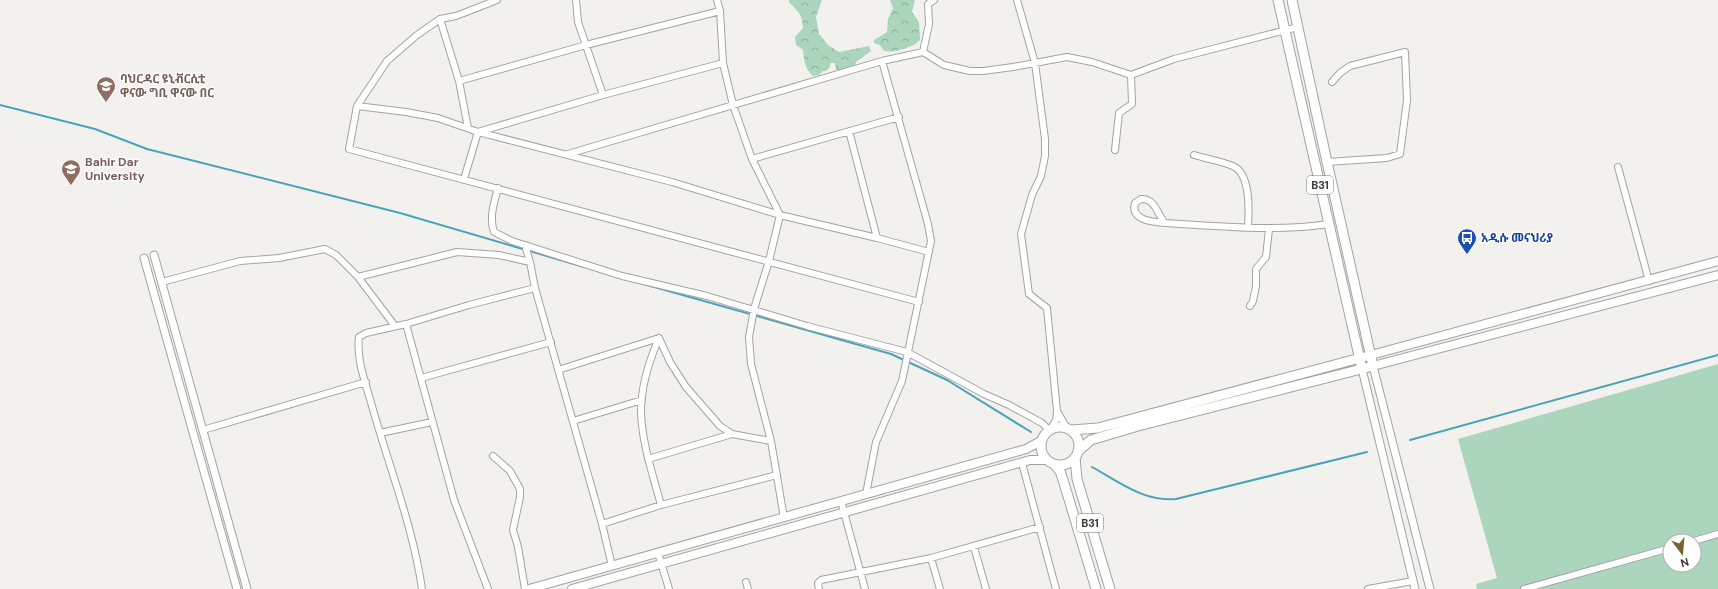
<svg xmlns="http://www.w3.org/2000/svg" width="1718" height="589" font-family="'DM Sans','Noto Sans Ethiopic',sans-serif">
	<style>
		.green { fill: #abd5bd; fill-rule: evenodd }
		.forest { fill: url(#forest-crowns) }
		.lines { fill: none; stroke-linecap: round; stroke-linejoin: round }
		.stream { stroke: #49a4b6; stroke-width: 2 }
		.minor-casing { stroke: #a5a3a1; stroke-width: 8 }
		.tertiary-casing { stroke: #a5a3a1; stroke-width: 9 }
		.secondary-casing { stroke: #a5a3a1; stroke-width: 10 }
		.primary-casing { stroke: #a5a3a1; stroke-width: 11 }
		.minor { stroke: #fff; stroke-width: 6 }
		.tertiary { stroke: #fff; stroke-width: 7 }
		.secondary { stroke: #fff; stroke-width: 8 }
		.primary { stroke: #fff; stroke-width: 9 }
		.labels { text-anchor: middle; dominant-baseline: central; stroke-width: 3; stroke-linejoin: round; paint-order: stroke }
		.shield { fill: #fffefe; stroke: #767675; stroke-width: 1 }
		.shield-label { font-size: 11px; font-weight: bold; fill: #3c3b3a }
		.education-label { font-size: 12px; font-weight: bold; fill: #785e54; stroke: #fffefe; text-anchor: start }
		.transit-label { font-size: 12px; font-weight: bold; fill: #164399; stroke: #fffefe; text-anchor: start }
	</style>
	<defs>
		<pattern id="forest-crowns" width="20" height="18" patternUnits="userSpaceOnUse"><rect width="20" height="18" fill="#abd5bd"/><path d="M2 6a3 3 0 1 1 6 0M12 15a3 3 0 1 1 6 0" fill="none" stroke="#8cae9b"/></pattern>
	</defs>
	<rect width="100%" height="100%" fill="#f3f1ee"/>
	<!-- green -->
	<path class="green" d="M1718,364V589H1477L1476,584L1497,578L1458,439ZM1670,541H1694V565H1670Z"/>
	<!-- forest -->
	<path class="forest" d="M789,0H822L816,17L819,34L828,45L839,52L869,46L871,51L856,62L855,65L842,70H836L835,63H831L829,68L826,71H823L819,75L813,76C805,70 804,60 803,50L796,45L795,37L803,28C802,13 798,12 789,2Z
		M890,0H915L912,12L919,22L920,40C912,48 895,53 884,51L880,45L874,43V40L887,32L888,19L893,8Z"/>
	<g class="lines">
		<!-- stream -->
		<path class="stream" d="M0,105L95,129L147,149L400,213L584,267
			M640,283L891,354L947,380L1031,432
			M1410,440L1718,355
			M1092,467C1119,482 1144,502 1176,499L1367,452"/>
		<!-- minor casing -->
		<g class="minor-casing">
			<path id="minor" d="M497,0L456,16L440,19L417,35L387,61L357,106L349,149L919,302
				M576,0L578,22L603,95
				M717,0L720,11L723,63L733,105L752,159L780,215L769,261L754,309L749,337L751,364L771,441L784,518
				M1017,0L1035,63L1045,139V156L1041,176L1032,195L1021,234L1029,294L1047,308L1057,411
				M440,19L459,81L468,128
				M923,52L929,24L928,4L934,0
				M459,81L586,45L720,11
				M357,106L406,112L438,118L478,132L672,182L780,215L877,238L929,252
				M849,131L877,238
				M1115,150L1119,113L1132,104L1131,75
				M568,154L882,61L923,52L944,65L970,71H983L1013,67L1067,57L1092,62L1131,75L1174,59L1298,27
				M1194,155C1207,159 1221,161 1233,166C1251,174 1249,211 1248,227
				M752,159L899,117
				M1327,162L1387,158L1400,154L1407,100L1405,52L1350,66L1340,73L1332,82
				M1618,167L1649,281
				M464,179L478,132L603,95L723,63
				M498,188C494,203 489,217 494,232L512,241L622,276L707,296L807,326L907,352L984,394L1009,405L1042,423L1049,430
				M1141,199C1155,198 1157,214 1165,223C1152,222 1130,220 1135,203Z
				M1165,223C1219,226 1274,232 1329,224
				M525,245L530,262
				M358,277L457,252L499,255L530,262L535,288L602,524L612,566
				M162,282L240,261L279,258L325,249L336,255L358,277L395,326
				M1250,306L1253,301L1256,286V269L1266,257L1269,229
				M406,324L454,500L488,589
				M659,338C649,361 641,387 641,412C642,444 653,475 661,505
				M558,370L659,338L670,362L686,387L720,426L732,434L771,441
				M421,378L551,342
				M573,421L642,400
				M1051,428L1056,420L1057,411L1066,427
				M203,430L366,382
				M380,433L432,422
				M493,456L510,471L520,489V497L513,530L518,547L525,589
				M648,459L732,434
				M1022,463L1056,589
				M866,494L876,442L902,381L931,241L928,224L882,61
				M841,501L865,589
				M602,524L661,505L777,475
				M1694,541L1718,534
				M974,547L986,589
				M658,553L669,589
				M931,558L940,589
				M746,582L748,589
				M422,589C413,526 389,467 372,406C366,384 356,360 359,337L366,333L406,324L469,305L535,288
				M819,589L818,583L821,580L931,558L1040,527
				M1368,589L1413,581
				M1524,589L1670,548"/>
		</g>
		<!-- tertiary casing -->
		<g class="tertiary-casing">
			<path id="tertiary" d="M154,255L247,589
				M144,258L237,589
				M1373,366L1430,589
				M1362,369L1415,589"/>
		</g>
		<!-- secondary casing -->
		<g class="secondary-casing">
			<path id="secondary" d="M1371,355L1718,261
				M1373,366L1718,275
				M529,589L1026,449L1041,441
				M572,589L1030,460H1047"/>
		</g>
		<!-- primary casing -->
		<g class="primary-casing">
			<path id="primary" d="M1278,0L1362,369
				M1041 446a19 19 0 1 1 38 0a19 19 0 1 1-38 0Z
				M1071,430L1098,428L1364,357
				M1078,451L1091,440L1138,426L1373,366L1327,162L1292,0
				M1075,457L1077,479L1110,589
				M1054,464L1060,471L1064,483L1096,589"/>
		</g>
		<!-- minor -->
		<use href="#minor" class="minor"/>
		<!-- tertiary -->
		<use href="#tertiary" class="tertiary"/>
		<!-- secondary -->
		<use href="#secondary" class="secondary"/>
		<!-- primary -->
		<use href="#primary" class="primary"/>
	</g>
	<!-- icons -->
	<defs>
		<g id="school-pin" transform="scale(1)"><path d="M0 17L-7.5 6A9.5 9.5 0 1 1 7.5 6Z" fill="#8d6e63" stroke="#fffefe"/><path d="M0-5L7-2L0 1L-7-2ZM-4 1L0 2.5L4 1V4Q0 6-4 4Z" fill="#fff"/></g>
		<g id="university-pin" transform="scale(1)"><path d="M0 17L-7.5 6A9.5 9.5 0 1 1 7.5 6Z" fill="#8d6e63" stroke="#fffefe"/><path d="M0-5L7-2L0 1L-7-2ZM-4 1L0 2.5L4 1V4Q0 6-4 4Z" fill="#fff"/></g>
		<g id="bus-pin" transform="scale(1)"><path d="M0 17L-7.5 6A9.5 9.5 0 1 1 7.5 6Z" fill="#1a4fb4" stroke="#fffefe"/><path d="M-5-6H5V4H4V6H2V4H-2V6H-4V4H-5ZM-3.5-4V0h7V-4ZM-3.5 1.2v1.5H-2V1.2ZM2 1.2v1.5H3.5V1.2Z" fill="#fff"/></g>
	</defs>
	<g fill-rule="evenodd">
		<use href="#school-pin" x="106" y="86"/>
		<use href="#university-pin" x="71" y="169"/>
		<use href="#bus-pin" x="1467" y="238"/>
	</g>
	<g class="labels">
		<!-- shield labels -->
		<g class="shield">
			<rect x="1307" y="176" width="26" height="18" rx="3"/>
			<rect x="1077" y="514" width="26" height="18" rx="3"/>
		</g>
		<g class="shield-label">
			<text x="1320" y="185">B31</text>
			<text x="1090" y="523">B31</text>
		</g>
		<!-- education labels -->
		<g class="education-label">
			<text x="120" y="79">ባህርዳር ዩኒቭርሲቲ<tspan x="120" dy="14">ዋናው ግቢ ዋናው በር</tspan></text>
			<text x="85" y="162">Bahir Dar<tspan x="85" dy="14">University</tspan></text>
		</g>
		<!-- transit labels -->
		<g class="transit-label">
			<text x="1481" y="238">አዲሱ መናህሪያ</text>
		</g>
	</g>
	<!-- north arrow -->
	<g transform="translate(1682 553) rotate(164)"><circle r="19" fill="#fffefe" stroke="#b1b0b0"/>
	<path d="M0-3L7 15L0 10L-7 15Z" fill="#7a6333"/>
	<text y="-6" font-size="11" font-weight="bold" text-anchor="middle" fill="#3c3b3a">N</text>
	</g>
</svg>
